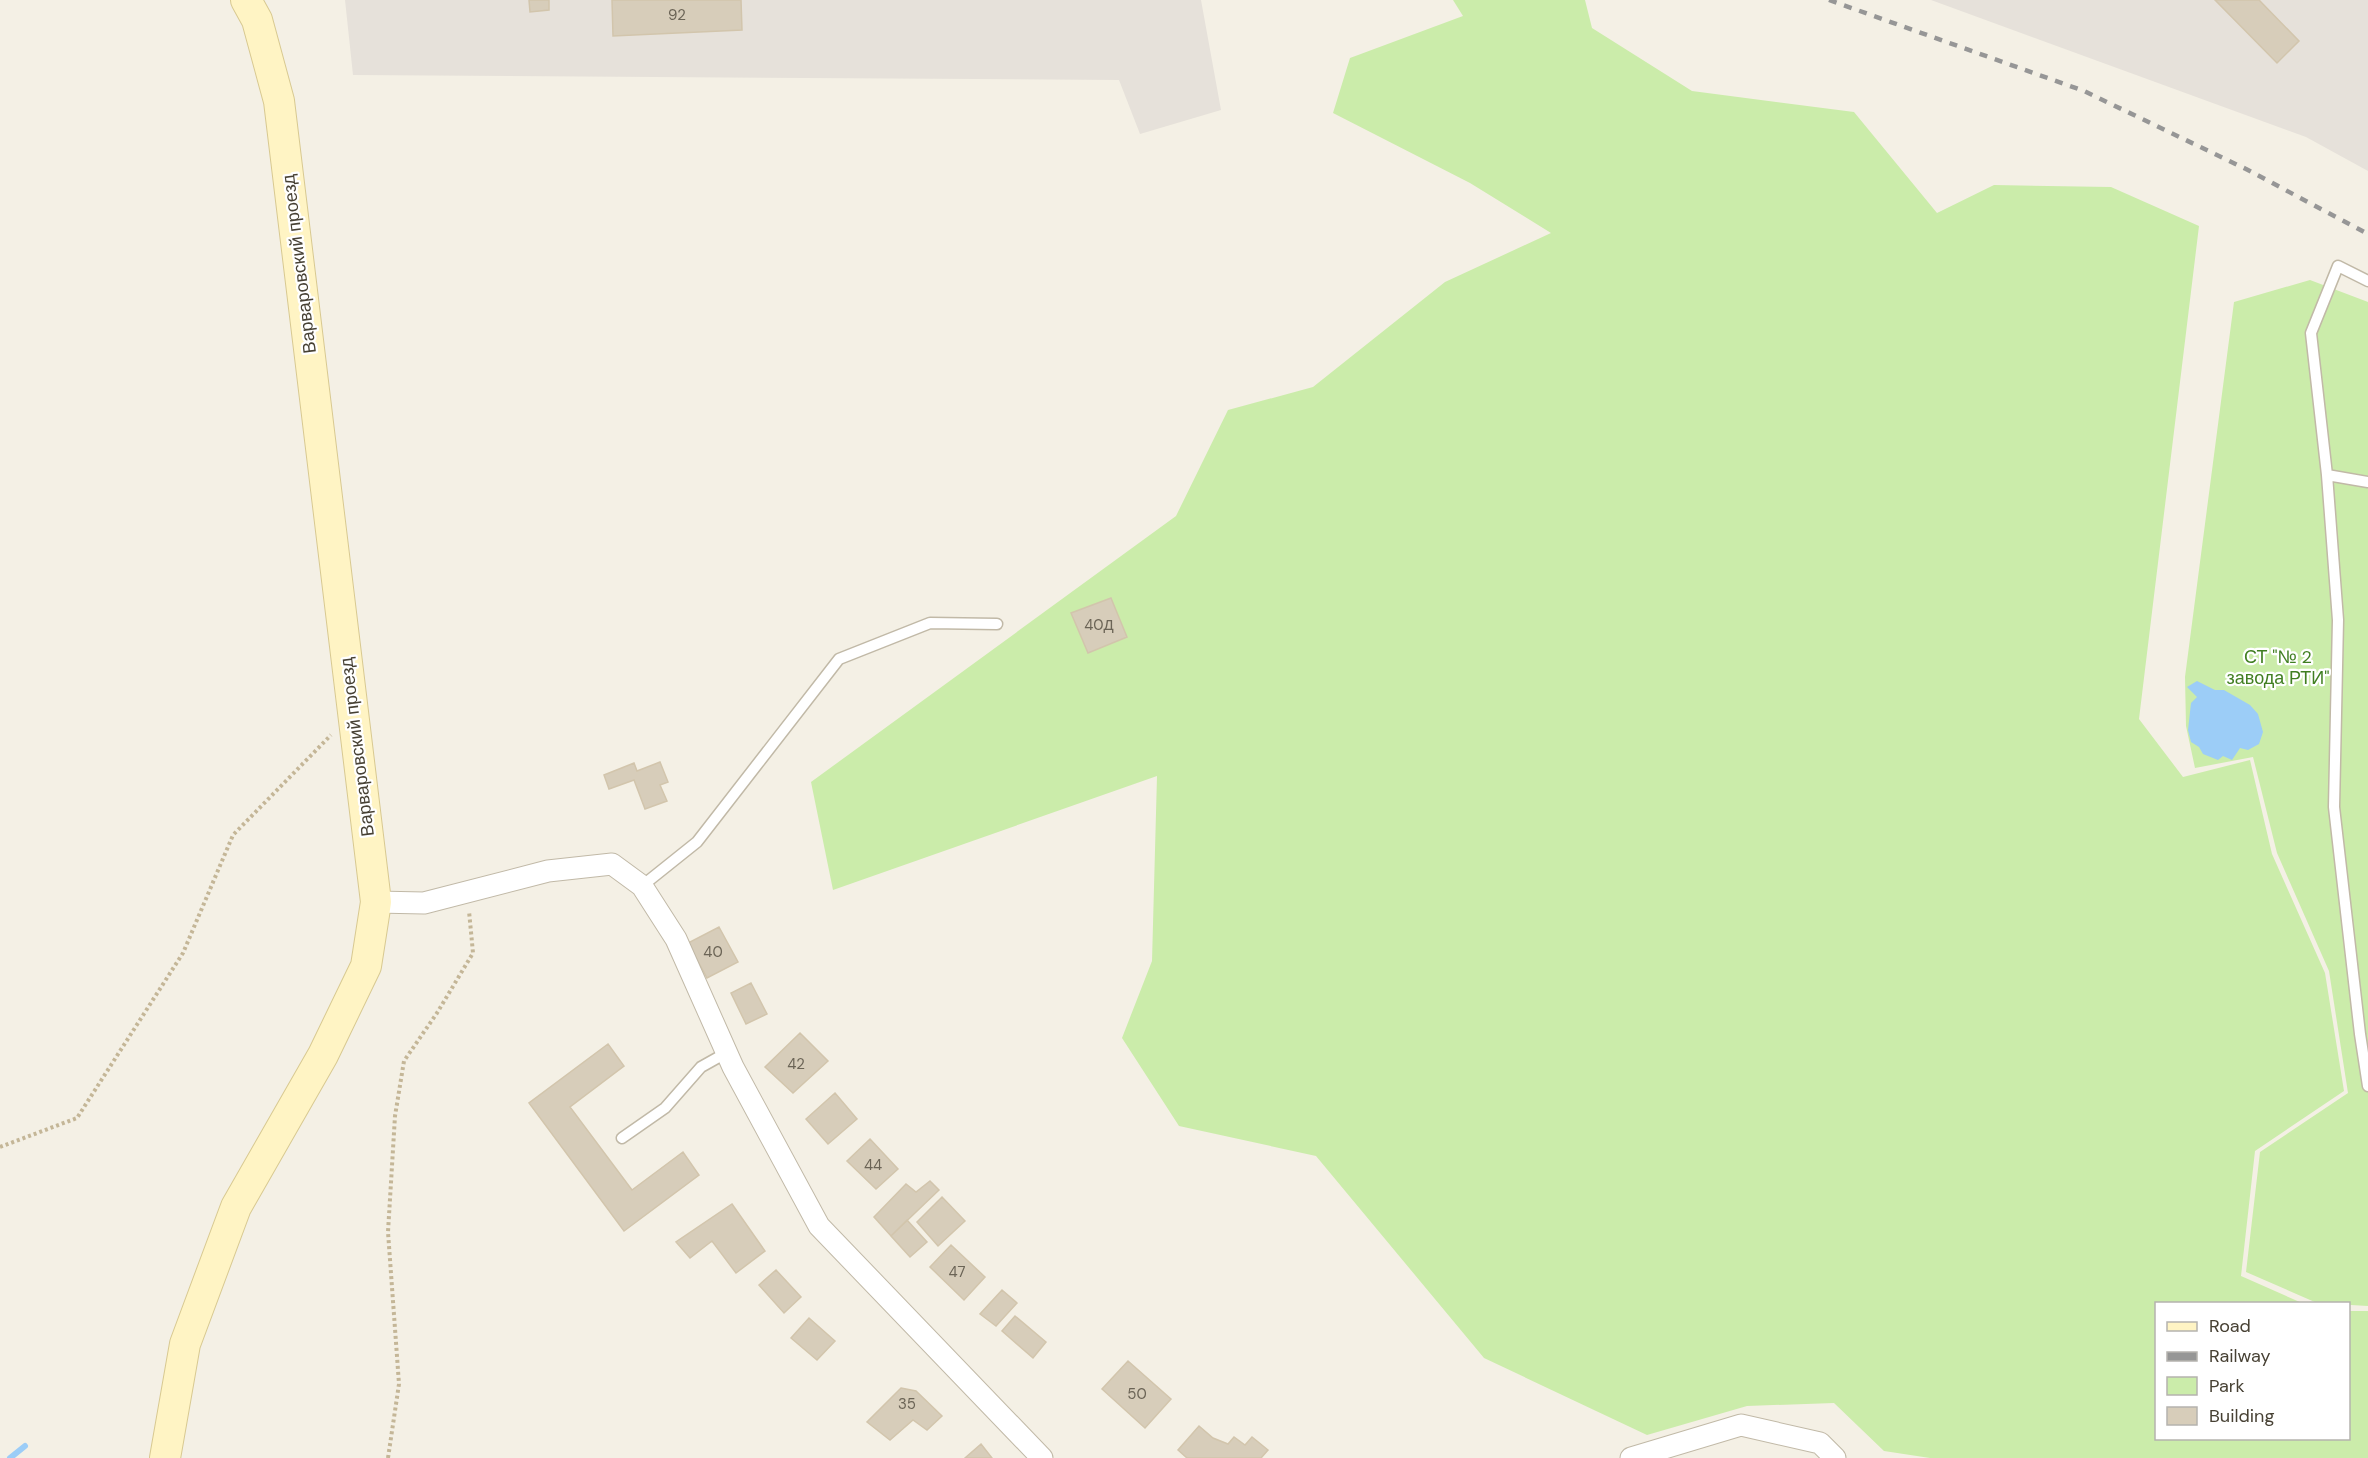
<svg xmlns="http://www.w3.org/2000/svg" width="2368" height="1458" font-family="'DM Sans',sans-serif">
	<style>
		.industrial { fill: #e6e1da }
		.green { fill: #cbecaa }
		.water { fill: #9ccdf7 }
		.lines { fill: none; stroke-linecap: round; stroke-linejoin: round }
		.stream { stroke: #9ccdf7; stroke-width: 6 }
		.building { fill: #d7cdba; stroke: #d2c5ac; stroke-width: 1.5 }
		.lane-casing { stroke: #c1b9a7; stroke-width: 13 }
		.street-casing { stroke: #c1b9a7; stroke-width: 23 }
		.secondary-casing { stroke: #d8c991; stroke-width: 32 }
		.path { stroke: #c4b697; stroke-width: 4; stroke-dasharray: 3 3; stroke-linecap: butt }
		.lane { stroke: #fff; stroke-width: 10 }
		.street { stroke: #fff; stroke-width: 21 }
		.secondary { stroke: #fff4c4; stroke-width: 30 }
		.rail { stroke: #969696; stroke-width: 4.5; stroke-dasharray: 8 8; stroke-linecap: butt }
		.labels { text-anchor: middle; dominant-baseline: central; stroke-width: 4.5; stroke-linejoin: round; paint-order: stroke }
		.number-label { font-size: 15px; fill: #6b6456 }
		.street-label { font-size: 18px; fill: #474134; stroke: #fff }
		.park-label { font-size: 18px; fill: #417f22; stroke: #fff }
	</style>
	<rect width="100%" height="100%" fill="#f4f0e5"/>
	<!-- industrial -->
	<path class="industrial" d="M345,0H1201L1221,110L1140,134L1119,80L353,75Z
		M1931,0H2368V171L2306,137Z"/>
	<!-- green -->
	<path class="green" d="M1453,0H1585L1592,28L1692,91L1854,112L1937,213L1994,185L2111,187L2199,226L2139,719L2183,777L2250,760L2272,854L2325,973L2344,1091L2255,1151L2241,1276L2302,1303L2156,1304V1438H2348L2349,1311H2368V1458H1930L1884,1451L1834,1403L1747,1406L1647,1435L1484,1358L1316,1156L1179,1126L1122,1038L1152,961L1157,776L833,890L811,782L1176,516L1228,410L1313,387L1445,282L1551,233L1470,183L1333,113L1350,58L1463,16Z
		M2310,280L2368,302V1306L2317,1303L2246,1272L2260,1152L2348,1093L2329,971L2277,853L2253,757L2195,768L2186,726L2185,677L2234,302Z"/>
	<!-- water -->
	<path class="water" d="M2197,681L2215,690H2224L2250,705L2258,714L2263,732L2259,744L2248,750L2240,748L2232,760L2223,756L2218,760L2203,754L2199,747L2191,742L2188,730L2191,703L2197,697L2187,687Z"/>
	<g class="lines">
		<!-- stream -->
		<path class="stream" d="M10,1458L25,1446"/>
	</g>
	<!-- building -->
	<path class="building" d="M529,0H549V10L530,12Z
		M612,0H741L742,30L613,36Z
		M2215,0H2259L2299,41L2277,63Z
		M1111,598L1127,637L1088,653L1071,613Z
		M660,762L668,782L660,785L667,801L645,809L634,780L609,789L604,775L634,763L637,771Z
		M719,927L738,962L707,978L688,943Z
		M751,983L767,1014L746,1024L731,993Z
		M800,1033L828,1061L793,1093L765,1067Z
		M608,1044L624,1066L570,1107L632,1190L683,1152L699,1175L624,1231L529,1103Z
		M835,1093L857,1119L828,1144L806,1119Z
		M870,1139L898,1169L876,1189L847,1161Z
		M930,1181L939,1190L891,1236L874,1217L906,1184L916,1192Z
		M942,1197L965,1221L938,1246L917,1222Z
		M732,1204L765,1251L736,1273L712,1241L690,1258L676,1242Z
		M907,1220L927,1242L910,1257L891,1236Z
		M951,1245L985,1277L964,1300L930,1267Z
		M776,1270L801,1297L784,1313L759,1285Z
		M1002,1290L1017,1303L996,1326L980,1314Z
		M1015,1316L1046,1342L1033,1358L1002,1331Z
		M809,1318L835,1341L817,1360L791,1338Z
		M1128,1361L1171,1399L1145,1428L1102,1389Z
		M901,1388L916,1391L942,1416L927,1430L913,1420L890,1440L867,1422Z
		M1199,1426L1213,1438L1228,1444L1234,1437L1245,1445L1252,1437L1268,1450L1261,1458H1187L1178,1450Z
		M981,1444L992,1458H965Z"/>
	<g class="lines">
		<!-- lane casing -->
		<g class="lane-casing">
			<path id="lane" d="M2368,281L2338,266L2311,333L2327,475L2338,620L2334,807L2360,1034L2368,1086
				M2327,475L2368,482
				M642,886L697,842L839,659L930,623L997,624
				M622,1138L665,1108L701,1067L726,1053"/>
		</g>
		<!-- street casing -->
		<g class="street-casing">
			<path id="street" d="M376,902L424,903L548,871L612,864L642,886L676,939L733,1067L819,1226L1042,1458
				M1631,1458L1741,1425L1820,1443L1835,1458"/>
		</g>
		<!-- secondary casing -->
		<g class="secondary-casing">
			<path id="secondary" d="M165,1458L185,1344L236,1207L323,1055L366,966L376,902L279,101L257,20L246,0"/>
		</g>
		<!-- path -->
		<path class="path" d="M0,1147L77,1118L183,953L233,835L331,735
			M388,1458L399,1384L388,1232L395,1116L404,1061L437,1013L473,953L469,911"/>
		<!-- lane -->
		<use href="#lane" class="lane"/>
		<!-- street -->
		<use href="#street" class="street"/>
		<!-- secondary -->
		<use href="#secondary" class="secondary"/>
		<!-- rail -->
		<path class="rail" d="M1829,0L2084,91L2246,169L2368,234"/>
	</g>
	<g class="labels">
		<!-- number labels -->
		<g class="number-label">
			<text x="677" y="15">92</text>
			<text x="1099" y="625">40Д</text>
			<text x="713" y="952">40</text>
			<text x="796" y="1064">42</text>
			<text x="873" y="1165">44</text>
			<text x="957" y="1272">47</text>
			<text x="1137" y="1394">50</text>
			<text x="907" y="1404">35</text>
		</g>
		<!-- street labels -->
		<g class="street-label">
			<text transform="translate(299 264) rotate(-97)">Варваровский проезд</text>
			<text transform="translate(357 747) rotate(-97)">Варваровский проезд</text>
		</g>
		<!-- park labels -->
		<g class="park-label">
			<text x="2278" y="657">СТ "№ 2<tspan x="2278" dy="21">завода РТИ"</tspan></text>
		</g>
	</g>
	<!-- legend -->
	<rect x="2155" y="1302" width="195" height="138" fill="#ffffff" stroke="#b5b3ae" stroke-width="1.5"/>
	<rect x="2167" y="1322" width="30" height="9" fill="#fff4c4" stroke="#b5b3ae" stroke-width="1.5"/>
	<text x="2209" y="1332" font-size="18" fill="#474134">Road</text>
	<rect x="2167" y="1352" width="30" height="9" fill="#969696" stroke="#b5b3ae" stroke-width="1.5"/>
	<text x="2209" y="1362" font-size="18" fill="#474134">Railway</text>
	<rect x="2167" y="1377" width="30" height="18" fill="#cbecaa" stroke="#b5b3ae" stroke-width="1.5"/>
	<text x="2209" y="1392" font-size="18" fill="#474134">Park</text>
	<rect x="2167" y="1407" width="30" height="18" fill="#d7cdba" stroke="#b5b3ae" stroke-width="1.5"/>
	<text x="2209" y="1422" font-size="18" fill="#474134">Building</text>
</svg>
